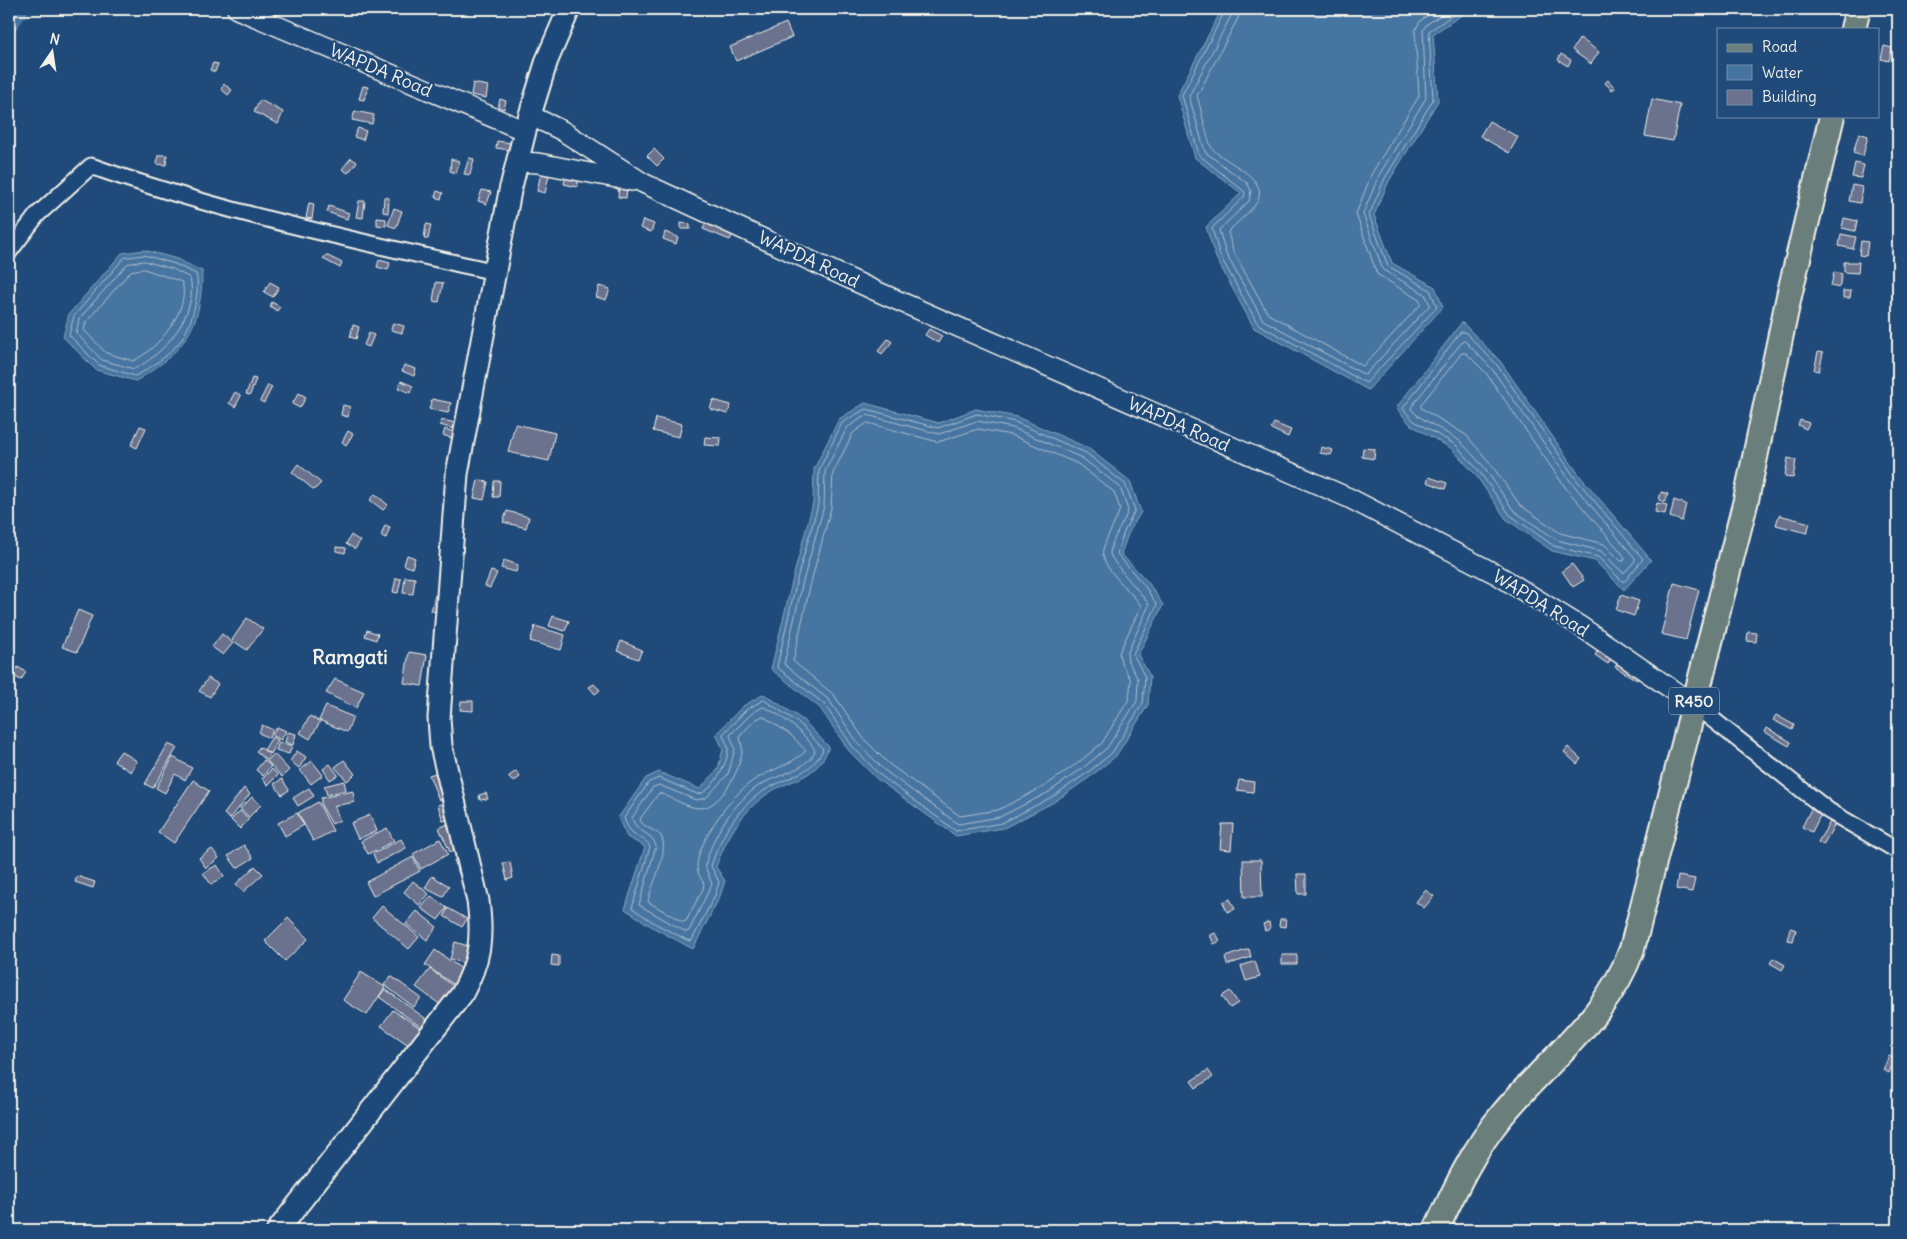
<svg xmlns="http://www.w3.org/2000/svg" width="1907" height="1239" font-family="Delius,sans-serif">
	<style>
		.water { fill: #4674a1; stroke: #8ca6bd }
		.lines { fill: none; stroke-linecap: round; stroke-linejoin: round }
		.shore { stroke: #aebfcc; stroke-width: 1 }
		.canal { stroke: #4674a1; stroke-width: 18 }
		.building { fill: #6b728e; stroke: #f4f1e8 }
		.minor-casing { stroke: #f4f1e8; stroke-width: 19 }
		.tertiary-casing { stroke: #f4f1e8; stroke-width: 22 }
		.secondary-casing { stroke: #f4f1e8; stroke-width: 25 }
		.primary-casing { stroke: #f4f1e8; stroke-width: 28 }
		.minor { stroke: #1f4a7a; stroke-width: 15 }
		.tertiary { stroke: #1f4a7a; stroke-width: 19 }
		.secondary { stroke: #1f4a7a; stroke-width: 21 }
		.primary { stroke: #6b7f7c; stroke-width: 24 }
		.labels { text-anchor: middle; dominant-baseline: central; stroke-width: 4.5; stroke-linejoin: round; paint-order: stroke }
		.shield { fill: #1f4a7a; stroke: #b4bfc7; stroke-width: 1 }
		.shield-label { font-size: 16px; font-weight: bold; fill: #f4f1e8 }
		.street-label { font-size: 18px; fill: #f4f1e8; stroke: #1f4a7a }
		.quarter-label { font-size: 20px; font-weight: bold; fill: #f4f1e8; stroke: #1f4a7a }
	</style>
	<rect width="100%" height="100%" fill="#1f4a7a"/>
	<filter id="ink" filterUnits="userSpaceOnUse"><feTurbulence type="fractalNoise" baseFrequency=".02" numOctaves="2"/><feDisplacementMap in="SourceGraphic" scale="10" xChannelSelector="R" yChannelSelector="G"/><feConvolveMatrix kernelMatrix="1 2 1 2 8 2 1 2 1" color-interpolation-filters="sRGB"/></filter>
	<g filter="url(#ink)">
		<!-- water -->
		<path class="water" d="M1222,9H1471L1433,34L1438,101L1389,181L1374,215L1392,263L1435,287L1443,307L1368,390L1254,328L1216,258L1206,227L1241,193L1195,158L1177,95Z
			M144,250L177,259L202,271C202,329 184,351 136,381L96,370L63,337L69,314L122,253Z
			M1462,322L1500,361L1580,476L1651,560L1624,590L1595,561L1552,551L1506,519L1475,474L1452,449L1411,425L1396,408Z
			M865,403L939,423L976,409L1017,417L1088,448L1130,481L1141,512L1128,534L1121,554L1148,582L1163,605L1138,655L1150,676L1148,705L1116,756L1090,777L1054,802L1004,828L956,836L877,779L849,751L820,708L771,669L793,578L813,503L814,469L839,419Z
			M764,694L803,720L829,747C815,783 789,777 763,797C739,816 726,839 716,867L725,881L720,896L693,949L654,928L625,909L645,847L627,837L618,818L646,778L659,772L700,789L718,769L723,749L716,734L743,706Z"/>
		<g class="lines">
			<!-- shore -->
			<path class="shore" d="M1226,9L1182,95L1199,155L1245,192L1244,197L1212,228L1220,256L1258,324L1366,383L1437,307L1430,290L1388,266L1369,215L1385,178L1433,100L1429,31L1462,9
				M1232,9L1231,16L1189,96L1205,152L1247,183L1251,190L1249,201L1219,230L1226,254L1263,320L1365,375L1430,305L1425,294L1383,270L1363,214L1379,175L1426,98L1423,30L1427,24L1450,9
				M1240,9L1238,18L1197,96C1201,107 1207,141 1212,148C1223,163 1275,178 1255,205C1247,215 1236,223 1228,232L1233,251L1268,314L1363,366L1421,304L1419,300L1377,274L1356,214L1372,173L1419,96L1415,31L1420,21L1437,9
				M144,255L175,264L196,274C201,290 192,323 183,337C173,353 151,368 135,376L99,365L69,335L74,316L124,258Z
				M144,261L173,269L190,278C199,313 164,355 134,369L102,360L76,333L79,319L127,264Z
				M144,269L182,282C191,310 157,350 133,361L106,353L84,330L86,322L131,271Z
				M1461,332H1465L1497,365L1576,479L1643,559L1625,581H1622L1598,557L1554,546L1510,515L1479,471L1456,445L1414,421L1403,409Z
				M1465,341L1492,369L1571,482L1635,558V561L1625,572H1622L1601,551L1557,540L1514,511L1484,467L1460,441L1418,416L1411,409L1412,406L1462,342Z
				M1462,353H1466L1486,373L1565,487L1621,552L1625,558L1624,561H1621L1604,544L1560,533L1520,505L1490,463L1466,435L1421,408V405Z
				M866,409L938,428L977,414L1015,422L1086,453L1125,484L1135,510L1124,532L1117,554L1144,585L1157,605L1133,654L1145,677L1143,703L1112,753L1087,773L1052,797L1002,823L956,831L880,775L853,747L824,704L777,667L797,579L818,505L819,470L842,423Z
				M867,415L939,434L977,421L1013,428L1082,458L1120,487L1128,510C1124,524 1112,537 1110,553C1110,561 1143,594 1149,605L1127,654L1128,661L1138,679L1137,701L1107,748L1083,768L1049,792L1000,817L958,824L884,770L858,743L829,700L784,664L803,581L824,506L825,471L847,428Z
				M868,423L938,442L978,429L1011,435L1078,464L1114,492L1120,509C1116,523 1107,535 1103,549C1099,567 1131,590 1141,606L1119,653L1121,662L1131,680L1129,699L1102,743L1079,762L1045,786L998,810L960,816L889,764L864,739L834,695L793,661L811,582L831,508L833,473L853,433Z
				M764,700L800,724L823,749C813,775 782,778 762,792C736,809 720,838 711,866L719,882L715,895L692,940L689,941L656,924L632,908L650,847C645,835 631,840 624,818L649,782L659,778L697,794C711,795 729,762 728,748C728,743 723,739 723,734L746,710Z
				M763,707C776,710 811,738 815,751C807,771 774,775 757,787C731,806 713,835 705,866L712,884L689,931L686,932L639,905L656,846C652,831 636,834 632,818L653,787L659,785L696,800L706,798L728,774L735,749L730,735L750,715Z
				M763,716L791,735L806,751C791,765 772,769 756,779C733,792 698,840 697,866C697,873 701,878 704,884L703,889L686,921L683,922L648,902C651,885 670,851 661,836C655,829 642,828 640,819L659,793C672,797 686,808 700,808C721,808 740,770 742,752C743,746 740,741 740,736L754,721Z"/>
			<!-- canal -->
			<path class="canal" d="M9,24L20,9"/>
		</g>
		<!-- building -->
		<path class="building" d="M786,23L792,37L736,61L730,47Z
			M1580,38L1599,52L1591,64L1572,50Z
			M1884,46L1892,48L1889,61L1881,59Z
			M1561,54L1571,60L1568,66L1558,60Z
			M213,63L218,64L215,72L210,70Z
			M1608,80L1615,88L1612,90L1605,83Z
			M473,83L488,86L486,98L471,95Z
			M224,84L232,90L228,95L221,89Z
			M363,86L368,87L364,100L359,99Z
			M500,99L506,101L504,109L498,107Z
			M1652,99L1680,105L1673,141L1645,136Z
			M260,100L283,112L278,124L254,112Z
			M355,111L374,115L372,124L352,120Z
			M1489,121L1518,137L1509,153L1480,136Z
			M358,128L366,131L363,140L354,137Z
			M1859,133L1868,136L1863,156L1853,153Z
			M497,141L511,143L510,150L496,148Z
			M654,149L664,159L657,166L647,156Z
			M158,155H167L166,165L157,164Z
			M351,158L357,162L348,173L342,169Z
			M469,158L474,159L470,175L464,174Z
			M451,159L459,161L456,173L450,171Z
			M1855,163L1864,165L1861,178L1852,177Z
			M541,173L549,175L545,193L537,191Z
			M566,175L579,177L577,187L564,184Z
			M619,184L627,185L626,198L618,197Z
			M1852,185L1862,187L1860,203L1849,201Z
			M482,190L491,192L487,204L478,201Z
			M437,191L443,193L441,199L435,197Z
			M384,197L389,198L388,213L383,212Z
			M359,201H365L363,218L356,217Z
			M309,203L314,204L312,219L306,218Z
			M329,206L349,213L347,219L327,212Z
			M394,208L402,211L396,228L388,225Z
			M377,218L386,219V226L377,225Z
			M1844,218L1857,221L1855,231L1842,228Z
			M643,220L654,224L651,232L640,228Z
			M707,220L734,231L730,240L703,229Z
			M681,223L690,224V229H681Z
			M426,224L431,225L428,239H424Z
			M665,232L678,237L676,244L663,239Z
			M1841,234L1856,237L1853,249L1839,246Z
			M1861,241L1868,242L1866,256L1859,255Z
			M326,255L342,263L340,268L323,259Z
			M379,260L390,263L388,270L377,267Z
			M1844,262H1859L1858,273L1844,272Z
			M1834,272L1842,274L1839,288L1831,286Z
			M270,282L279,287L273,297L264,292Z
			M436,282L443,283L439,302L433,301Z
			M599,286L610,289L606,300L596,297Z
			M1843,291H1851L1850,298H1843Z
			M272,302L280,307L277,311L270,306Z
			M393,323L404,326L402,333L391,330Z
			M353,325L359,327L356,339L350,337Z
			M929,329L942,336L938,343L925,335Z
			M369,333L374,335L369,347L364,345Z
			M888,339L892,342L882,354L878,351Z
			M1818,352L1823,353L1819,371L1814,370Z
			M404,365L416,369L414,376L402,371Z
			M252,378L256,379L250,395L246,394Z
			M401,381L413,386L410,393L398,388Z
			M268,385L272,387L264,403L260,401Z
			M235,392L241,396L235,407L229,403Z
			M299,393L306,397L300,408L292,404Z
			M432,399L451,403L448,413L429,409Z
			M713,400L731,405L728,414L710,409Z
			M343,405L350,407L348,417L341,415Z
			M656,418L682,424L679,437L653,431Z
			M442,420L456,423L454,429L440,425Z
			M1800,420L1809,423L1806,429L1798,425Z
			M1274,423L1291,430L1288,437L1271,429Z
			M515,424L555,433L549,461L508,452Z
			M140,426L146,428L137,448L131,445Z
			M445,429L456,433L454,439L443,435Z
			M348,431L353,434L346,445L342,442Z
			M705,437L721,438L720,446L704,445Z
			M1321,447L1333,450L1331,455L1320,453Z
			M1363,448L1375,449L1374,459L1362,457Z
			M1788,458L1796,460L1793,478L1785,476Z
			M298,464L321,483L314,490L292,472Z
			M1429,477L1447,483L1445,489L1427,482Z
			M478,480L488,482L484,500L474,498Z
			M494,481H500L499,497H493Z
			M1661,492L1668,494L1665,502L1659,500Z
			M375,494L388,505L383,510L370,500Z
			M1674,500L1686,504L1682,521L1670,517Z
			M1657,503L1667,505L1665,514L1655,512Z
			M507,511L529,517L526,528L503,522Z
			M1779,515L1810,523L1807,533L1776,525Z
			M385,525L390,527L386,538L381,536Z
			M351,535L360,541L355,549L346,544Z
			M336,547L346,548L345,553L336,551Z
			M407,555L415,558L412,568L404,565Z
			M504,560L518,565L516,572L501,568Z
			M1572,564L1584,580L1573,587L1562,571Z
			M491,571L497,573L490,588L485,586Z
			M405,577L415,578L413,594L403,593Z
			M396,578L401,579L398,593L393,592Z
			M1674,583L1699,590L1686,640L1661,634Z
			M435,595L446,597L442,613L431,611Z
			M1621,595L1639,601L1634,616L1616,610Z
			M78,610L92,616L77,652L62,647Z
			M553,616L569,621L565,631L549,626Z
			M247,618L263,629L247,650L232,640Z
			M535,626L565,635L561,650L530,641Z
			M367,630L378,634L376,640L365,636Z
			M1748,632L1757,633L1756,642L1747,641Z
			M222,634L233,643L223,655L212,647Z
			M621,641L642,650L638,659L617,651Z
			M1599,648L1612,657L1608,664L1595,655Z
			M409,652L427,655L422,686L404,683Z
			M1619,661L1641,673L1637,680L1615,667Z
			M18,667L26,672L21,680L13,676Z
			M208,678L218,684L210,697L199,691Z
			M335,679L364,692L356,708L326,693Z
			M594,684L600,690L595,694L589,687Z
			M461,701H473V711L460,710Z
			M326,706L353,717L347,732L319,720Z
			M1776,715L1794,725L1792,730L1773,720Z
			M310,716L320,722L310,739L300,733Z
			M262,725L273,730L269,738L259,733Z
			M277,727L286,731L281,740L272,735Z
			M1767,728L1791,742L1789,746L1765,732Z
			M288,732L296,734L293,745L285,742Z
			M272,737L278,740L271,754L264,750Z
			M279,742L292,746L289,754L276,750Z
			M168,744L177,748L153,788L145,784Z
			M260,747L270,755L266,760L256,751Z
			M1568,747L1581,759L1577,764L1564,752Z
			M121,751L137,761L131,772L114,761Z
			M297,751L306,757L299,768L290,761Z
			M274,754L289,770L282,777L267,761Z
			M173,757L192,768L185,780L175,774L165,793L156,788Z
			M264,760L271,766L263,776L256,770Z
			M344,760L355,774L347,781L335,767Z
			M312,761L323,775L311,784L300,770Z
			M330,764L338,775L330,780L323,769Z
			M272,769L278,775L268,785L262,779Z
			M516,771L520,777L513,782L508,777Z
			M439,772L448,797L439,800L429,775Z
			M282,779L289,790L282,795L274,784Z
			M193,780L209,791L174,843L158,832Z
			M1239,780L1254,782L1253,792L1237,790Z
			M344,781L346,790L327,795L324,786Z
			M244,788L250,794L230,819L224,814Z
			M309,788L314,796L298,806L293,798Z
			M353,791L355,802L334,806L340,820L332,824L321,805V798Z
			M486,793L488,799L480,800L479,795Z
			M252,797L261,805L249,817L240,809Z
			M449,801L455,817L443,821L438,805Z
			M318,802L333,831L313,841L298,813Z
			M1811,809L1821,814L1812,832L1802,827Z
			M240,811L249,819L240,829L231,820Z
			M297,813L304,825L285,836L278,823Z
			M370,815L377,831L358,839L351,823Z
			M454,821L465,846L450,852L439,828Z
			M1830,822L1835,824L1823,845L1818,842Z
			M1222,824H1233L1231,850L1220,849Z
			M387,828L394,841L368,854L361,841Z
			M401,839L406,848L377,863L373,854Z
			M440,839L448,854L421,869L413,854Z
			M244,845L253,858L237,868L228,856Z
			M212,849L219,858L206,868L199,858Z
			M465,856L473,878L462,882L454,860Z
			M413,857L420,871L373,896L366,882Z
			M1243,860H1261L1262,897H1244Z
			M510,862L513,878L507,880L503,863Z
			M217,865L224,876L211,884L203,873Z
			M255,866L263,874L243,892L236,884Z
			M1297,874H1306V894H1298Z
			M77,876L95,882L93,888L75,882Z
			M432,876L449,886L443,897L425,888Z
			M1678,876L1695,879L1692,892L1676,889Z
			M413,881L429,894L419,905L404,892Z
			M1425,890L1434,896L1424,908L1416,902Z
			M431,896L447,908L438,920L421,908Z
			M1230,899L1235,909L1227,912L1223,902Z
			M382,906L419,937L409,949L372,918Z
			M448,908L467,919L462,927L444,916Z
			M417,911L437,927L427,940L406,924Z
			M288,918L308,939L285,961L265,941Z
			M1280,919H1286L1285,927L1279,926Z
			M1269,922L1270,929L1265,931L1263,924Z
			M1790,928L1796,930L1793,941L1787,940Z
			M1216,933L1220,941L1214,944L1210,935Z
			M455,942L471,947L466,964L450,959Z
			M1249,949L1251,957L1227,965L1225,957Z
			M435,950L466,972L456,986L425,965Z
			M552,955L559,956V966L551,965Z
			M1282,955H1297V964H1282Z
			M1773,958L1785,965L1782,970L1770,963Z
			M1255,961L1260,977L1246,981L1241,966Z
			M430,969L456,988L442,1006L416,987Z
			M361,972L385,987L367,1015L343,1000Z
			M391,976L421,998L414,1007L384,985Z
			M385,989L429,1021L424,1029L379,997Z
			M1230,991L1238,1003L1230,1008L1222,996Z
			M393,1010L425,1031L413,1048L381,1026Z
			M1889,1056L1895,1059L1889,1073L1883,1070Z
			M1208,1070L1213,1077L1196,1088L1191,1081Z"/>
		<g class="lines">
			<!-- minor casing -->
			<g class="minor-casing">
				<path id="minor" d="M9,252L37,215L91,166C222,213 359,241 495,272
					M1693,704L1829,811L1898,851"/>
			</g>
			<!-- tertiary casing -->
			<g class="tertiary-casing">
				<path id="tertiary" d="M237,9L525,131
					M529,115L561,130L643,183L876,291L1349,498L1496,574L1580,626L1693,704
					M518,162L538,163L632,181"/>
			</g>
			<!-- secondary casing -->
			<g class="secondary-casing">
				<path id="secondary" d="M278,1230L462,994C480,960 483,939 478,901L441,746L439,718L457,474L510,191L525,131L547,60L569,9"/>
			</g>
			<!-- primary casing -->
			<g class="primary-casing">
				<path id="primary" d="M1853,29L1858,9
					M1436,1230C1455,1189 1473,1150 1502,1115C1547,1060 1608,1018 1632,949L1746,500L1789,296L1832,116"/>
			</g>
			<!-- minor -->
			<use href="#minor" class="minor"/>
			<!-- tertiary -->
			<use href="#tertiary" class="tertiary"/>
			<!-- secondary -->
			<use href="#secondary" class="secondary"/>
			<!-- primary -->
			<use href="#primary" class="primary"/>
		</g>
	</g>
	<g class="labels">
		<!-- shield labels -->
		<rect class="shield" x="1669" y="687.5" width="50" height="27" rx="4"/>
		<g class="shield-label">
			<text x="1694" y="701">R450</text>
		</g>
		<!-- street labels -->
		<g class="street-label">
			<text transform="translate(381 70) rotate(23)">WAPDA Road</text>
			<text transform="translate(809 259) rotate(25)">WAPDA Road</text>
			<text transform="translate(1179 424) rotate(24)">WAPDA Road</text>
			<text transform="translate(1541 603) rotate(32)">WAPDA Road</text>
		</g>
		<!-- quarter labels -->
		<g class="quarter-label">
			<text x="350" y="656">Ramgati</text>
		</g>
	</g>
	<!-- margin -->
	<rect width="1907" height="1239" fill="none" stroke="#1f4a7a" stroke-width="30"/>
	<rect x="15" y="15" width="1877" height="1209" fill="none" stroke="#f4f1e8" stroke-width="2" filter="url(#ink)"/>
	<!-- legend -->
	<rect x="1717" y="28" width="162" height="90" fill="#1f4a7a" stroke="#748da6"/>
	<rect x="1727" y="44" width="25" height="8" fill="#6b7f7c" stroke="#748da6"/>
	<text x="1762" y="52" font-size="15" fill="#f4f1e8">Road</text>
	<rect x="1727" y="65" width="25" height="15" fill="#4674a1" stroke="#748da6"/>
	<text x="1762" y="78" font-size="15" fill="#f4f1e8">Water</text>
	<rect x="1727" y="90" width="25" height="15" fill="#6b728e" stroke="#748da6"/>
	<text x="1762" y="102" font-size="15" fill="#f4f1e8">Building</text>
	<!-- north arrow -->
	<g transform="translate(52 52) rotate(13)" stroke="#1f4a7a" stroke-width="4" paint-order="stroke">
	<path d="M0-4L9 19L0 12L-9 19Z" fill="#f4f1e8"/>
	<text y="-8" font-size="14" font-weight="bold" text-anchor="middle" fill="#f4f1e8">N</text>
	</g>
</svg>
